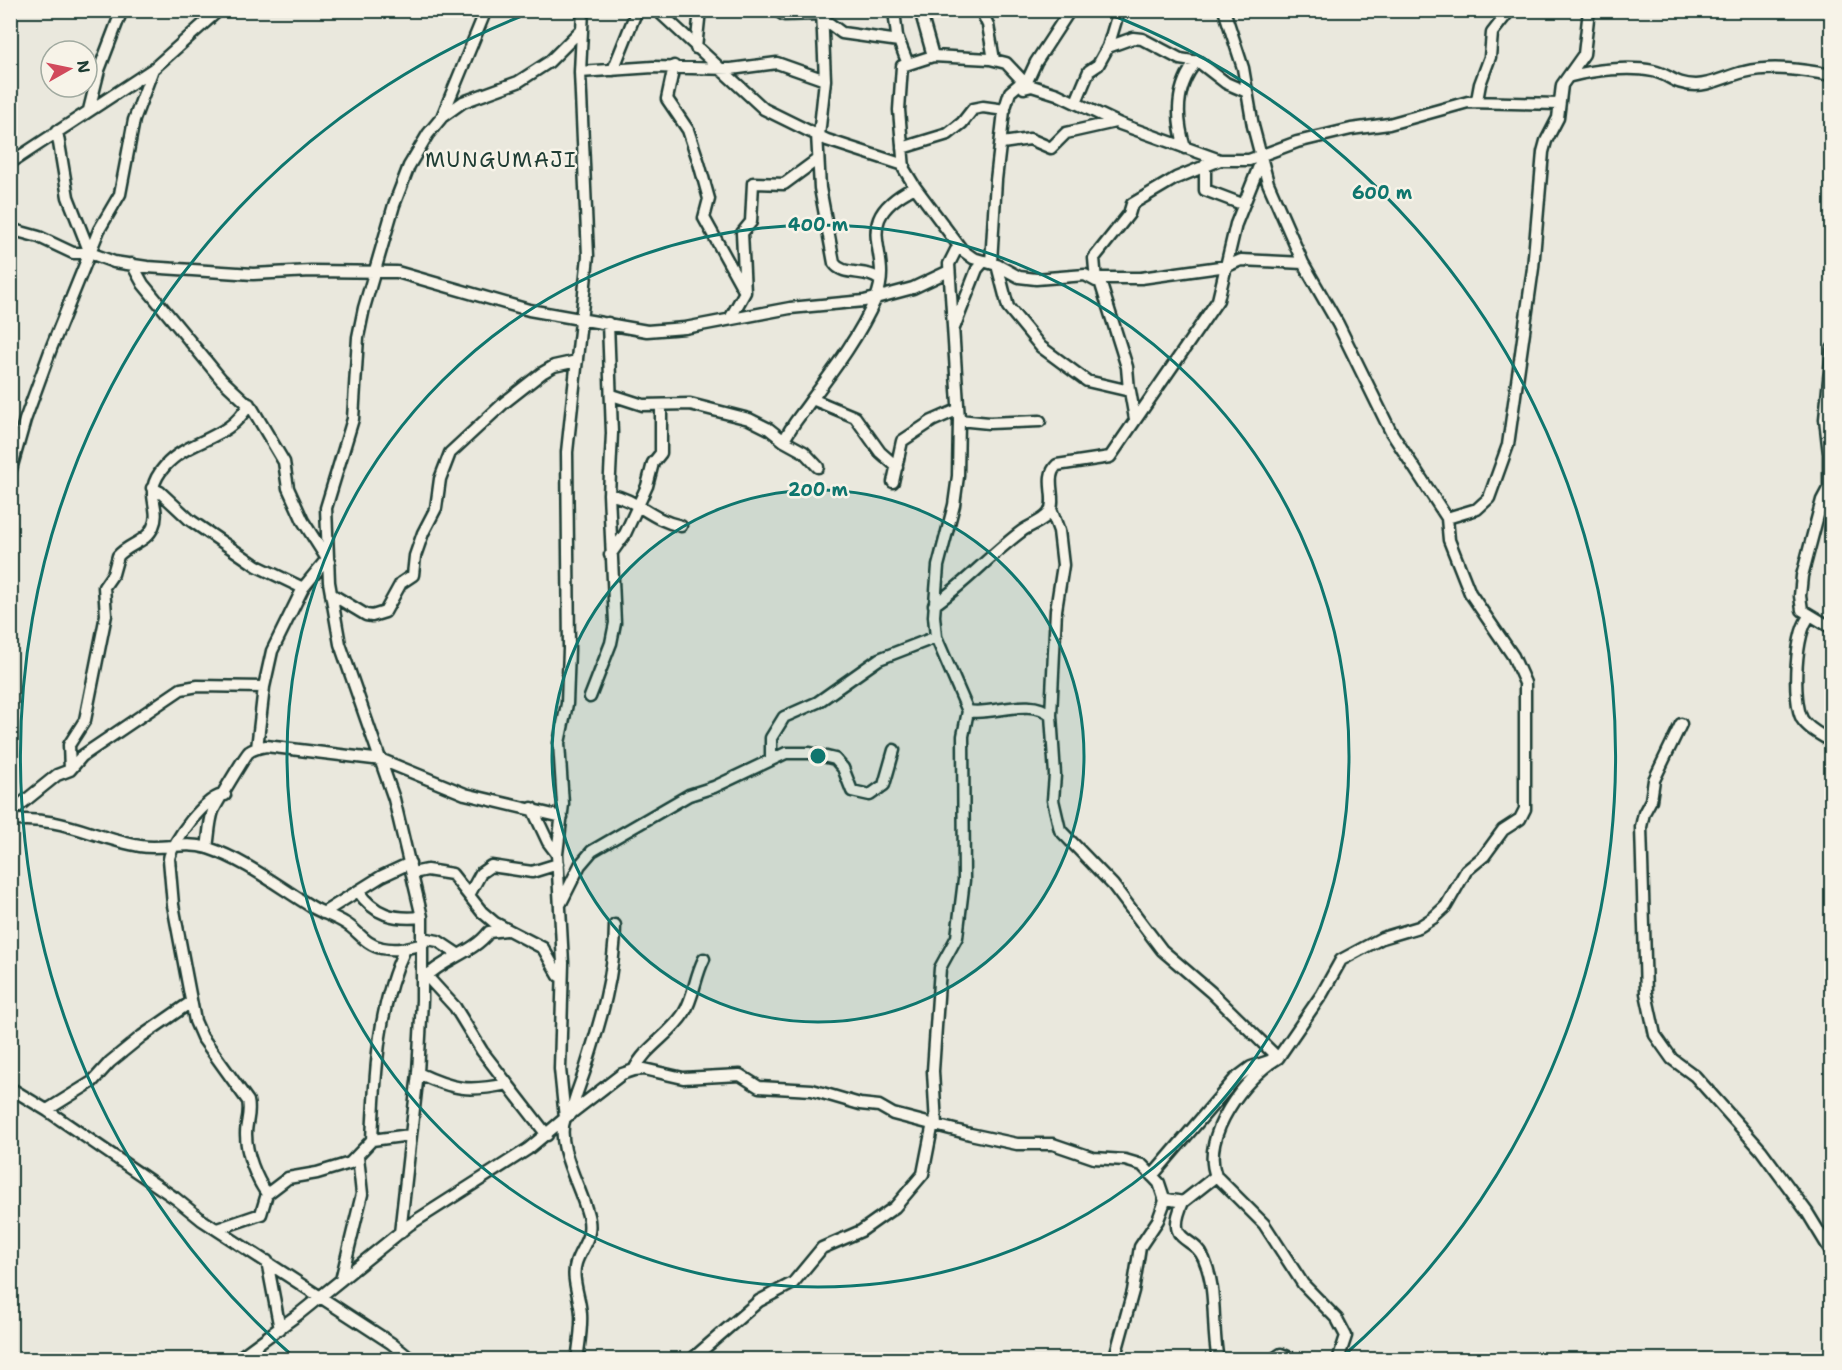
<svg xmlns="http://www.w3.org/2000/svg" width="1842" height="1370" font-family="'Shantell Sans',sans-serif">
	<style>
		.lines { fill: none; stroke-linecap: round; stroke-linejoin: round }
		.minor-casing { stroke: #1f3d34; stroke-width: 15 }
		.minor { stroke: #f7f3e8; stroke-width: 10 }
		.ring { fill: none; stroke: #0f766e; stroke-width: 3 }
		.labels { text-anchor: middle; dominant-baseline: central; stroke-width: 5; stroke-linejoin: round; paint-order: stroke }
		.quarter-label { font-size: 21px; letter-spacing: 1.5px; fill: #1f3d34; stroke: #f7f3e8 }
		.centre { fill: #0f766e; stroke: #f7f3e8; stroke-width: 3 }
		.ring-label { font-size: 18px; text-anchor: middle; font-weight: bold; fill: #0f766e; stroke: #f7f3e8; stroke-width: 5; stroke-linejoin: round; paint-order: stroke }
	</style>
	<rect width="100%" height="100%" fill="#eae8dd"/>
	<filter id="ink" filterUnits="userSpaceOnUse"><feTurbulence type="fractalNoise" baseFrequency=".0167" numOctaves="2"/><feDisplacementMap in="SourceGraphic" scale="12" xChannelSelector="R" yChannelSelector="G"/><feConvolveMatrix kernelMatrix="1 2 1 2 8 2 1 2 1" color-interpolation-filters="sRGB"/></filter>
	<g filter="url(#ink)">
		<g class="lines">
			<!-- minor casing -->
			<g class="minor-casing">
				<path id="minor" d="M657,10L764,109L827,140L904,165
					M776,10L784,15L822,14
					M894,10L897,36L908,64
					M920,10L933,56
					M981,10L988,25L994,60
					M1224,10L1243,68L1253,126L1268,183L1303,263L1338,324L1391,432L1447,518L1477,509L1489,498L1508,445L1533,268L1543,152L1546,141L1558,118L1562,85L1584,54L1589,10
					M822,18L842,33L899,41
					M1108,47L1133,38L1142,39L1180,59L1199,62L1226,83L1247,92
					M696,48L700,10
					M674,66L667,99L688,130L699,163L709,199L704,218L745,292
					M613,70L637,10
					M580,72L653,67L731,69L777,63L825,80
					M1571,76C1594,70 1629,66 1653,71C1669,74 1674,85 1696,85C1712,85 1729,75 1744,72C1773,65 1803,70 1832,75
					M1024,88L1036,62L1070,10
					M1477,100L1480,84L1490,57L1492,33L1510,10
					M1076,102L1089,71L1098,65L1108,47L1119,10
					M89,110L99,70L122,10
					M442,117L486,10
					M57,131L68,197L90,253
					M817,134L820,188L834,263C843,277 866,268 880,280
					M819,136L825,80L822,10
					M1002,143L1030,139L1051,148L1066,133L1115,122
					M902,148L948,134L962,123L973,109L983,107L1005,110
					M1185,148C1176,119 1175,86 1197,61
					M10,163L153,69L219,10
					M1205,165V190L1242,204
					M10,229L39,237L73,253H90L114,262L147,267L253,274L311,271L397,272L529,310L647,331L685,328L790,308L864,301L913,288L949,271
					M991,263L996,180L1004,111L1010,92L1023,81
					M1303,263L1241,260L1227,266L1141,278H1099L1096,281L1085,275L1036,279L1019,277L997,265L973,258L962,250L915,187L904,169L899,110L902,66L933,56L990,59L1006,63L1023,81L1024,88L1032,86L1057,94L1120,124L1220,160H1249L1297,142L1351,129L1389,124L1468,102L1559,104
					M132,264L143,284L221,379L252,408L284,462L288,488L303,521L329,562
					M997,265L1008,307L1041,347L1087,381L1130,391L1135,419
					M1099,278L1127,367L1129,390
					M1096,281L1094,258L1129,214L1132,204L1176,178L1220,160
					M731,317L745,292L742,233L751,222L753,183L784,184L818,159
					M954,328L977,269L984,261
					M1832,349L1825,419L1829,454V487L1822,500L1802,576L1800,596L1802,610L1832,628
					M612,395L643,405L690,404L749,419L769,429L784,441L804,452L818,467
					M812,399L855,417L880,452L897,467
					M959,420L989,423L1040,421
					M784,441C791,425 802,414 812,399C836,367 860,335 876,298C896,251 845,223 915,187
					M10,473L25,420L52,346L99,230L120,194L134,120L153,69
					M893,482L902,441L932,421L957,410
					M152,488L160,492L190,520L257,566L303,588
					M609,494C640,501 649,519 681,526
					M610,555L625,534L647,486L653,463L661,453V405
					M331,594L366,615L372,616L385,612L401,583L413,575L415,556L423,533L436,508L440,479L450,453L505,402L542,373L554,366L577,361
					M934,605C966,583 991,554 1022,531C1030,525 1044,521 1049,513C1058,498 1043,478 1057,465L1110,457L1218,300L1236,224L1263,156
					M1810,616C1795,630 1792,701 1802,719C1808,729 1823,736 1832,742
					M590,697L611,643L615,623L609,494L612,433L608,323
					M968,711C993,716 1030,696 1051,715L1055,775L1053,800L1060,830L1113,885L1162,950L1211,992L1278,1058C1245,1077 1200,1136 1216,1176L1264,1224L1303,1284L1337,1319L1346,1336L1338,1360
					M1051,715L1056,610L1063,565L1059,531L1051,509
					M1681,724L1654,780L1651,800L1644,813L1641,827L1646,993L1655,1035L1672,1059L1695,1076L1761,1150L1807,1212L1832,1253
					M257,748L264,687L272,651L303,588L326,560
					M771,759V738L784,717L818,702L879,659L936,637
					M70,770L69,745L85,720L106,615L104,587L113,574L118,556C128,544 147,542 153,527C163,506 140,494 165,466C190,438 229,441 249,404
					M532,808L548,842L557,854
					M10,813L57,775L70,770L82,756L181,689L198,686L264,687
					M10,821C60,815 93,838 140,846C163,850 184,841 208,848C245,860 279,887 312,907C322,913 334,916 345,923C358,930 365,945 382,948C396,951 409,948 423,944
					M207,848C209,836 209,823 213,811C215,806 246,754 249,752C254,748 260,747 266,746L382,760L465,794L562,817
					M413,873L427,870L452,874L482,912L495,923L543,948L559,976
					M358,891C374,915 394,920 422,917
					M469,895L481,873L491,866L532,872L558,864
					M561,903L580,865L592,851L689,795L714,787L786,753H810L835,759L843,768L852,791L870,795L884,785L894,750
					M323,913L382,876L410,863
					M422,938L438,941L459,955
					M422,971L455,1007L482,1051L547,1135
					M426,977C445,958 473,953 489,932L506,930
					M634,1070L644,1069L683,1078L740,1075L759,1087L812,1090L860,1104L879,1106L893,1114L970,1134L1017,1144H1053L1094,1158L1125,1160L1142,1165L1159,1183L1165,1201L1158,1220L1140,1247L1133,1291L1114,1360
					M418,1073C454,1090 469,1092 507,1084
					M10,1088L48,1111L175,1198L202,1220L391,1343L412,1360
					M47,1110L92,1082L110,1062L142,1036L191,1002
					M571,1114C574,1098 580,1085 585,1070C600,1022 615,975 615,925
					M565,1118L622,1074L634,1070C645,1047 670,1035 684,1013C694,997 695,976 704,959
					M372,1140C375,1077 377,1007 405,949
					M1152,1176L1235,1079L1251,1067L1278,1058L1322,994L1341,960L1382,938L1419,927L1433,918L1446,906L1466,871L1484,856L1503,830L1520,819L1525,809V683L1513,656L1470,593L1449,540L1447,518
					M267,1194L288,1178L317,1173L350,1163L372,1140L410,1135
					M1165,1201L1167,1199L1183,1202L1216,1176
					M1183,1202C1164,1245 1194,1234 1204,1259C1218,1291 1211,1326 1218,1360
					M217,1229L261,1214L267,1194C256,1178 246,1154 246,1134C246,1122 251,1113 248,1101L202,1037L195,1021L173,905L169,859C171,843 208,793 225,795
					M400,1233L418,1073L422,1000V917L394,799L340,644L329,582L326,508L353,419L358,337L364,308L394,205L409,166L428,134L442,117L463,102L518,82L549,62L582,29
					M267,1261L280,1329
					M341,1280L362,1194L358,1157
					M236,1360L300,1313L409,1225L528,1149L564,1119
					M577,1360C579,1344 582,1329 581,1314C580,1297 571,1279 576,1263C581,1247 592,1239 589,1220C584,1191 554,1147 565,1118L560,1069L563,963L557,854L563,804L559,743L567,704L569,649L567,452L588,256L580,72L583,10
					M691,1360L759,1301L793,1283L822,1248L861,1231L895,1207L923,1174L932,1128L936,1125L933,1071L940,968L957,937L964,880L963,736L968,711L936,637L934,616L938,566L954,505L958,476L959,420L949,264L956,250H962
					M1272,1360L1281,1354L1295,1360"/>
			</g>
			<!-- minor -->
			<use href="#minor" class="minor"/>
		</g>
	</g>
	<!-- distance rings -->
	<circle cx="818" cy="756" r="266" fill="#0f766e" fill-opacity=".12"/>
	<g class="ring">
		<circle cx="818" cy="756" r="266"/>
		<circle cx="818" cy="756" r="531"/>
		<path d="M295 1358A797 797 0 0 1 532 12M1104 12A797 797 0 0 1 1341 1358"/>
	</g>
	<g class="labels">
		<!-- quarter labels -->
		<g class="quarter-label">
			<text x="501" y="160">MUNGUMAJI</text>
		</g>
	</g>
	<circle cx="818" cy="756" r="9" class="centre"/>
	<g class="ring-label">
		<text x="1382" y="199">600 m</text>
		<text x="818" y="231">400 m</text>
		<text x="818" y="496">200 m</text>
	</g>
	<!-- margin -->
	<rect width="1842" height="1370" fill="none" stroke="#f7f3e8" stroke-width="36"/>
	<rect x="18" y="18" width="1806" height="1334" fill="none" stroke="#1f3d34" stroke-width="2" filter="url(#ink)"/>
	<!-- north arrow -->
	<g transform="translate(69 69) rotate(81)"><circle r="28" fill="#f7f3e8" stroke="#a1aaa0" stroke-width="1.5"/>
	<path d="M0-4.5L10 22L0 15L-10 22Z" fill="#d1495b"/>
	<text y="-9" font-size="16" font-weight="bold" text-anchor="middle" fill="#1f3d34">N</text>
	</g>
</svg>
